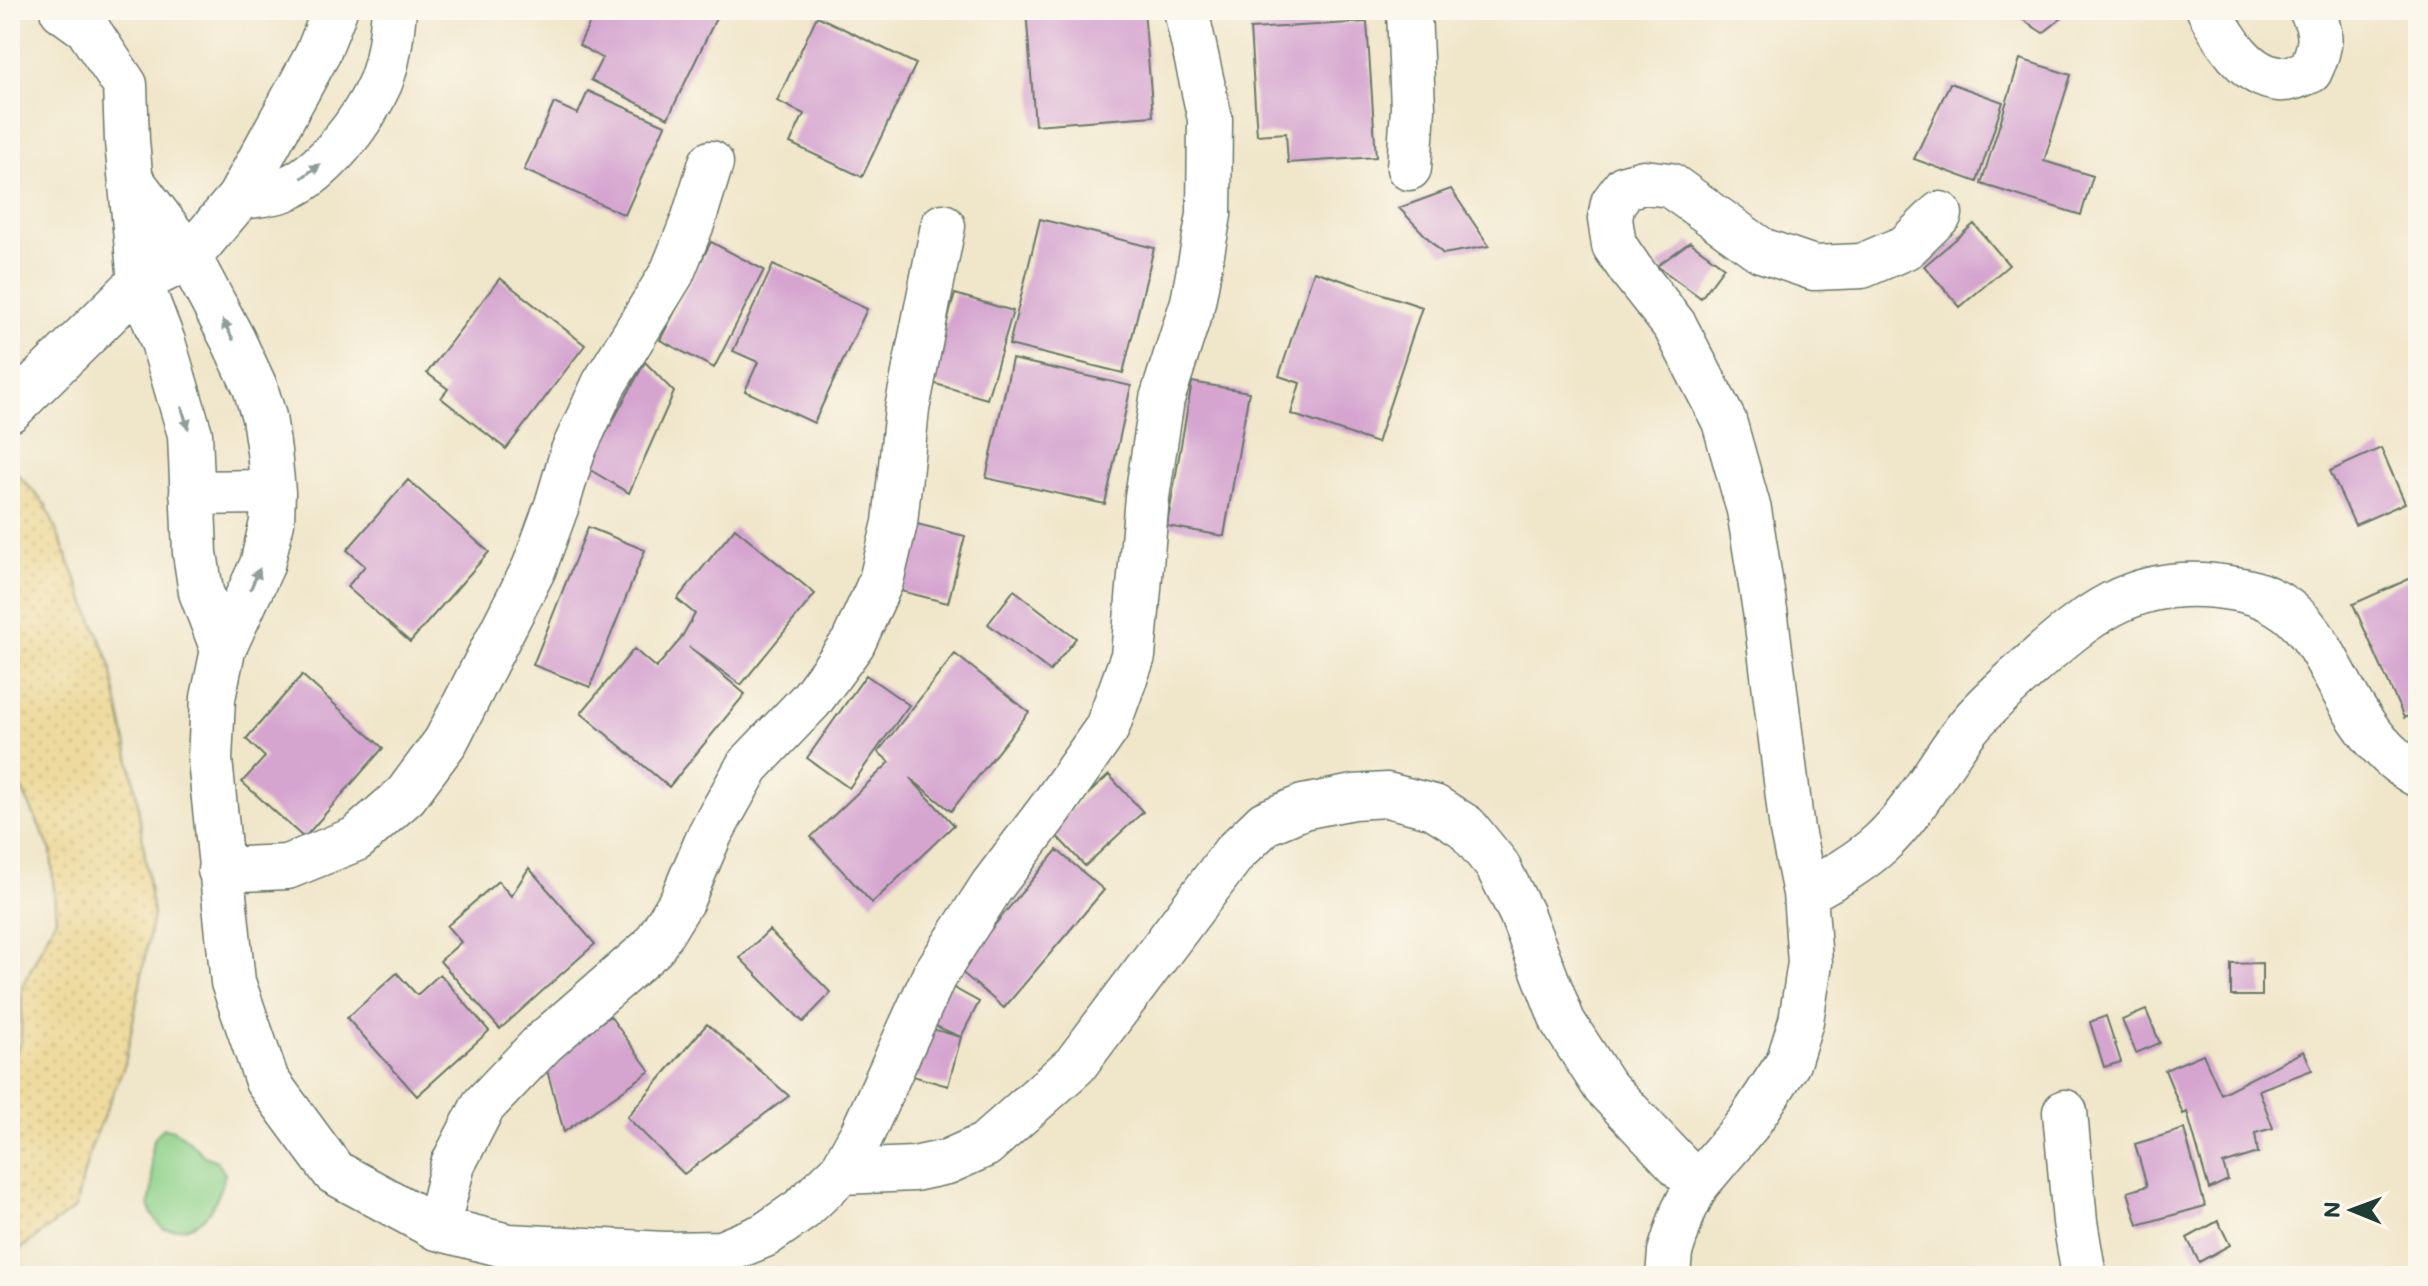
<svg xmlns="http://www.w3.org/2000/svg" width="2428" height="1286" font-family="Mali,sans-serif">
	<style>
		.green { fill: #8fd28b; stroke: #578860; stroke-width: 2 }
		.sand { fill: url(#sand-dots); stroke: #868c69; stroke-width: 2 }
		.building { fill: #d5a5d0 }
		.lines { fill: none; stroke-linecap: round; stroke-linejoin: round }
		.minor-casing { stroke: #687868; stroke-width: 47 }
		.minor { stroke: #fff; stroke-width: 44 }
		.oneway { fill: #8f9e9a }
	</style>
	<defs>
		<pattern id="sand-dots" width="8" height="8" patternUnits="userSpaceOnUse" patternTransform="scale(2)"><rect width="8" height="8" fill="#eeda9e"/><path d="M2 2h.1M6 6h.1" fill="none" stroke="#ccbc89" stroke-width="1.8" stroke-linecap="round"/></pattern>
	</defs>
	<rect width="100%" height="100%" fill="#fbf7ec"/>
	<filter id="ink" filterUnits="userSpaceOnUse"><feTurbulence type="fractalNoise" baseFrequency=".0125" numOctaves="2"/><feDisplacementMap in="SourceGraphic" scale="16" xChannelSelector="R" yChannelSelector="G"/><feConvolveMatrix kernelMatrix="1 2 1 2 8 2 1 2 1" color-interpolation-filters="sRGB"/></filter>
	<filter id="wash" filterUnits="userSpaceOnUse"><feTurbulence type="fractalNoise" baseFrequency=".006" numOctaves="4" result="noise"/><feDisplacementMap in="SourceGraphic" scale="32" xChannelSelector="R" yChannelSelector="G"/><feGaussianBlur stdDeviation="1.8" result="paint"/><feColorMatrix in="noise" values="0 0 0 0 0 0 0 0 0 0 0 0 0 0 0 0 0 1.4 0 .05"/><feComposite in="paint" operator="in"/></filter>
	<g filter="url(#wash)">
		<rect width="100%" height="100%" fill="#f0e6ca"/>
		<!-- green -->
		<path class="green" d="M164,1128L173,1130L186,1138L204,1156L217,1161L225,1174C215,1208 205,1232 164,1229C157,1222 152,1217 150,1208C148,1201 151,1196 152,1189C154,1167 143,1143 164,1128Z"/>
		<!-- sand -->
		<path class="sand" d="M10,466L46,505L110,663L136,791L153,915L125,1064L91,1147L75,1208L10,1257V1065L21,1041L22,987L56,918L51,851L22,789L10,781Z"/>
		<g id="blocks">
			<!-- building -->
			<path class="building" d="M596,10H720L668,118L591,80L602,58L579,45Z
				M1026,10H1144L1153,116L1035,125Z
				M2008,10H2072L2043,33Z
				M817,16L916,64L862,177L790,143L804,114L777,101Z
				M1367,22L1376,157L1288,163L1286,133L1257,135L1250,29Z
				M2020,59L2071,75L2044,161L2093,176L2081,215L1981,184Z
				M1950,83L2003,102L1977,182L1914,159Z
				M588,91L665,125L625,215L524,170L554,103L578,114Z
				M1451,189L1489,246L1443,254L1399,208Z
				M1040,219L1154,248L1123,373L1009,345Z
				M1974,224L2009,265L1960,307L1924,266Z
				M711,242L764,270L714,368L660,340Z
				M1690,242L1724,267L1701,298L1657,266Z
				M773,265L867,309L814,423L745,391L758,362L733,351Z
				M1314,271L1422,307L1377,443L1291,414L1300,383L1279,376Z
				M500,278L585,345L506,449L441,398L448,389L427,373Z
				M955,294L1013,311L987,399L929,382Z
				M1012,359L1131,386L1105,504L986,478Z
				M645,362L674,392L629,493L587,468Z
				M1192,382L1249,392L1224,536L1167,526Z
				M2381,448L2405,503L2355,525L2330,471Z
				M408,480L489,552L410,642L347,587L365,566L347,550Z
				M917,524L965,536L948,603L901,591Z
				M588,527L645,550L590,687L533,665Z
				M735,528L815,594L741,685L689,647L745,694L669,787L581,713L634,649L656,668L680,640L695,614L677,599Z
				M2418,575V711L2404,718L2353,604Z
				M1014,590L1076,638L1050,671L988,624Z
				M955,654L1029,712L951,811L910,778L954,825L872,903L811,837L890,762L878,752Z
				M302,675L383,748L304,838L242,782L265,757L246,739Z
				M866,675L909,705L849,788L807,758Z
				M1109,775L1143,812L1085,866L1050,829Z
				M1057,850L1104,890L1004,1008L958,969Z
				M529,868L595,944L500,1029L440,961L461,942L447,926L498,881L511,896Z
				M769,930L831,993L803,1022L740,958Z
				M2262,963V996H2231V964Z
				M397,973L417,995L440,974L489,1031L417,1096L347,1018Z
				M943,982L979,1002L961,1037L926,1022Z
				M2146,1010L2160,1043L2136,1053L2122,1020Z
				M610,1016L650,1071L564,1132L545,1063Z
				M2106,1016L2121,1062L2104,1067L2090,1022Z
				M707,1024L789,1096L684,1174L627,1117Z
				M921,1026L961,1037L948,1086L909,1075Z
				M2304,1051L2312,1070L2259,1090L2273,1128L2255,1133L2258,1153L2223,1164L2228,1180L2209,1189L2187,1112L2183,1114L2165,1070L2203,1054L2221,1094Z
				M2184,1129L2205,1206L2138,1225L2128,1192L2147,1186L2135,1144Z
				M2218,1221L2230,1245L2199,1262L2187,1238Z
				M1970,1269L1971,1276H1903L1901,1272Z"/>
		</g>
	</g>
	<g filter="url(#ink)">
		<use href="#blocks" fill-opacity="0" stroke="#687868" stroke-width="2"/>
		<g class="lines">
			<!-- minor casing -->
			<g class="minor-casing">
				<path id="minor" d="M62,10L87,28L125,85L127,141L140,282L163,342L190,434L195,553L201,592L223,650
					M2209,10C2223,37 2245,76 2279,79C2289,80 2300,75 2310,71C2321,48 2324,33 2311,10
					M1409,168L1413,108L1409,10
					M131,180L189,257L233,340L255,387L264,417L269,451L273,492L272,522L262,565L223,650L213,698L210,760L233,982L267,1081L334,1172L437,1228L508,1246L665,1254L721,1253L765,1235L801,1210L841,1172L862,1134L934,976L992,886L1051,808L1107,728L1133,656L1147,497L1162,399L1193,302L1209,215L1210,119L1186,10
					M239,198C253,195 268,194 282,190C322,177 364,120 380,83C389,61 392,33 394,10
					M10,410L140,282L189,257L239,198L317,55L335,10
					M192,493L273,492
					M220,870L287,867L356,839L406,795L446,741L534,568L557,505L573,451L604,384L672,273L693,221L711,163
					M1805,893C1832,878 1858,864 1881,843C1915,812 1939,763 1968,727C1986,705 2008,686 2029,667C2087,615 2132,577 2215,586C2240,589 2256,591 2278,604C2311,623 2325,658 2343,690C2360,722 2385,758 2418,775
					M2065,1112L2075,1222L2084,1276
					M841,1172L914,1169L947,1162L985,1145L1075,1065L1234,853L1265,823L1303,807L1353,797L1387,795L1434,807L1466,827L1497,865L1521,913L1563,1022L1605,1087L1697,1184
					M437,1228L453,1164L483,1106L543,1043L653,947L682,900L710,834L748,766L811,700L853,643L881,581L895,523L907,409L943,226
					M1668,1276L1670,1252L1683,1212L1697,1184L1748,1124L1788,1063L1801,1021L1810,963L1805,893L1792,830L1766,617L1749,510L1724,421L1675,326L1631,270L1614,245L1610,219L1613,203L1625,187L1644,182L1670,185L1761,250L1814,268L1862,266L1906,247L1940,214"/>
			</g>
			<!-- minor -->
			<use href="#minor" class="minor"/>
		</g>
		<!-- one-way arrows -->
		<defs><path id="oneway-solid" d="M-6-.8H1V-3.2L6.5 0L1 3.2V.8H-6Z" transform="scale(2)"/></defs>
		<g class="oneway">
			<use href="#oneway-solid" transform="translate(311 171) rotate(-37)"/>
			<use href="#oneway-solid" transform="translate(228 330) rotate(-118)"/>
			<use href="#oneway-solid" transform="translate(185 418) rotate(73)"/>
			<use href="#oneway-solid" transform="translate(255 579) rotate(-66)"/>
		</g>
	</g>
	<!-- margin -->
	<rect width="2428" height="1286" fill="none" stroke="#fbf7ec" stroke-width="40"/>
	<!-- north arrow -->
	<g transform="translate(2352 1210) rotate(271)" stroke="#fbf7ec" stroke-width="6" paint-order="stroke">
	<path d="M0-6L14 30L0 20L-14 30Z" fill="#1f3d34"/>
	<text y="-12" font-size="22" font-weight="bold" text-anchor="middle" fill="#1f3d34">N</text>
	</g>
</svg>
